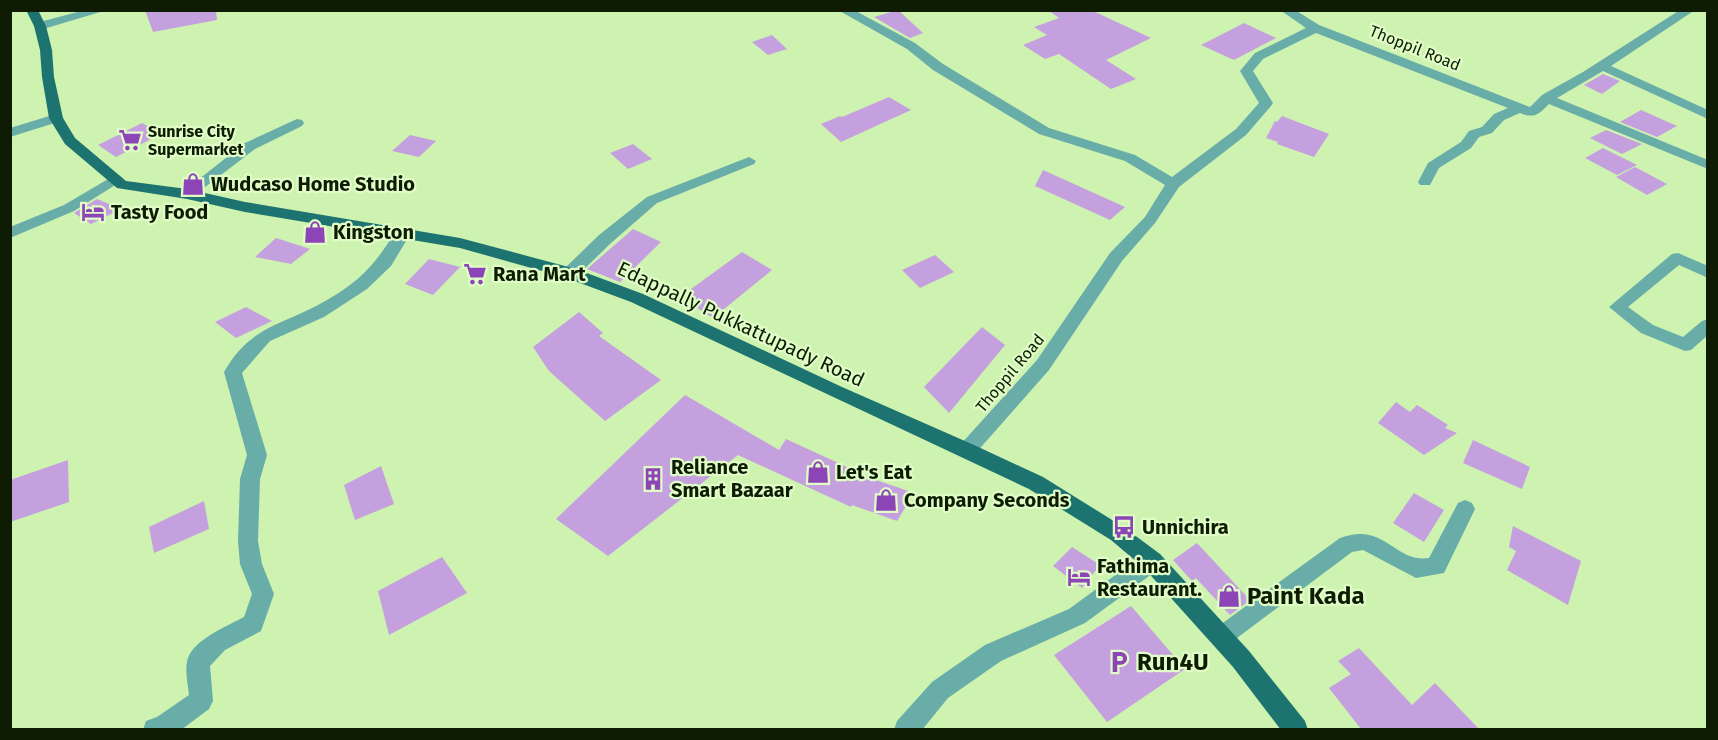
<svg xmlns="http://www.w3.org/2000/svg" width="1718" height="740" font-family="'Fira Sans',sans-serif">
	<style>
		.building { fill: #c5a0de }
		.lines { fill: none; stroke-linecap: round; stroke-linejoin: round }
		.minor { fill: #69ada9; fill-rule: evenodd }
		.major { fill: #1d7370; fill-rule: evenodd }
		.labels { text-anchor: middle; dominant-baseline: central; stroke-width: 4.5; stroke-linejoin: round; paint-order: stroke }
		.far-street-label { font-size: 16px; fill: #0f1c04; stroke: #e0fdc8 }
		.far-poi-label { font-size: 16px; font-weight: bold; fill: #0f1c04; stroke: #e0fdc8; text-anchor: start }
		.poi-label { font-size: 20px; font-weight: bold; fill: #0f1c04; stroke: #e0fdc8; text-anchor: start }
		.street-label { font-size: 20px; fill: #0f1c04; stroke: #e0fdc8 }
		.near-poi-label { font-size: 24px; font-weight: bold; fill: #0f1c04; stroke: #e0fdc8; text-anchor: start }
	</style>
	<rect width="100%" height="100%" fill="#cef2b0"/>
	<!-- building -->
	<path class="building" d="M145,10H216L217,20L153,32Z
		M898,10L923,33L910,38L874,17Z
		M1048,10H1091L1151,38L1106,60L1136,79L1111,89L1059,54L1045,59L1023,45L1047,35L1034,27L1059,18Z
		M1244,23L1276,38L1234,60L1201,45Z
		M772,35L787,49L768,55L752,42Z
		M1603,74L1620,81L1602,94L1584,85Z
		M889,97L911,110L841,142L821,124L840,116L842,117Z
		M1641,110L1677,126L1657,137L1620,122Z
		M1282,116L1329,134L1314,157L1277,144L1278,142L1266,138L1275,121L1277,122Z
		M142,123L161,134L116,157L98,145Z
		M1606,130L1642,144L1622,154L1590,138Z
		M410,135L436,141L419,157L392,151Z
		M633,144L652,159L628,169L610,153Z
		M1603,148L1637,165L1617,175L1585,158Z
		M1635,167L1667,184L1647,195L1616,177Z
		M1043,170L1125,207L1110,220L1035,186Z
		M97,199L121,209L91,224L74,213Z
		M633,229L661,242L620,282L587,269Z
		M276,238L310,249L291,264L255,257Z
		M742,252L772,270L713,318L680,297Z
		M935,255L954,272L920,288L902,270Z
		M429,259L460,267L433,295L405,284Z
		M246,307L272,321L236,338L215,322Z
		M579,312L603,333L599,336L661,380L605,421L549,371L533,347Z
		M982,327L1005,345L949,413L924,387Z
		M685,395L779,450L786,439L873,479L914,493L897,521L852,505L851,507L738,455L608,556L556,519Z
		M1396,402L1410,412L1417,405L1448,425L1445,428L1457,433L1424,455L1378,423Z
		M1473,440L1530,467L1522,489L1463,463Z
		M68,460L69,502L10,522V480Z
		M381,466L394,504L355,520L344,485Z
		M1414,493L1444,510L1424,542L1393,523Z
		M204,501L209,529L154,553L149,527Z
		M1513,526L1581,561L1568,605L1507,570L1516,551L1509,547Z
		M1197,543L1250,600L1230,615L1196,578L1192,581L1173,560Z
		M1072,547L1100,565L1082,588L1053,566Z
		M442,557L467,593L389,635L378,591Z
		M1131,606L1185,669L1107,722L1054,655Z
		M1359,648L1412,705L1435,683L1479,729H1361L1329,688L1351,674L1338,661Z"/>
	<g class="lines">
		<!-- minor -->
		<path class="minor" d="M85,10H107L40,30L34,26L36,23Z
			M838,10H854L915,43L943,64L1049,128L1135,155L1172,177L1236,129L1259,103L1240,71L1255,53L1306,28L1280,10H1295L1319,25L1530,107L1542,95L1583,72L1680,10H1695L1611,66L1708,110V119L1603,71L1557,98L1708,160V169L1549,104C1539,114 1535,119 1520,113L1504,120L1492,133L1479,137L1471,148L1439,168L1430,185H1420L1418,182L1428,163L1461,142L1469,131L1482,127L1494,114L1508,108L1316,33L1263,59L1253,71L1273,103L1271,106L1246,135L1179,187L1155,223L1122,261L1049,370L974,455L967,458L960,455L957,450L960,445L1037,360L1110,253L1145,217L1165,185L1125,161L1039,134L933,70L907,49Z
			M56,114L61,115L63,118L61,121L10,137V128Z
			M297,119L302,120L304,123L302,126L255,149L192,197L187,199L180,194L245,143Z
			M749,157L756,161L754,164L657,203L611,243L576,277H564L562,273L564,269L599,235L647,197Z
			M115,175L120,176L122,179L120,182L74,211L10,238V227L64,205Z
			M403,228L411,233L391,266L367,289L324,317L270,341L242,373L267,455L260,479L258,541L262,564L274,594L261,631L225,650L210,666L213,701L209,709L181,730H143L146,721L157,717L189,695C188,685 185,672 187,662C190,641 227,626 244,617L252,594L240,564L238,541L240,479L247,455L224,372C251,324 285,325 327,300C362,280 376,263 397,229Z
			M1678,253L1708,266V278L1679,265L1628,307L1653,325L1683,337L1702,321L1708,319V335L1691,350L1685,351L1641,333L1609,307L1672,254Z
			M1465,500L1472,503L1475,509L1444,573L1416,578L1363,550L1352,552L1229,644L1221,648L1213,644L1210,637L1213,630L1340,538C1385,521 1394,563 1429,558L1458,503Z
			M1152,552L1160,554L1163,561L1160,568L1085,623L1001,661L948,698L922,730H894L897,721L932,682L985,645L1069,609L1144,554Z"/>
		<!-- major -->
		<path class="major" d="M26,10H38L46,26L52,50L54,77L63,118L75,138L126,181L187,189L245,202L460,238L576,269L643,294L842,387L974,445L1043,477L1125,528L1160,554L1249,651L1305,721L1308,730H1281L1233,667L1144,568L1111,540L1029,489L631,302L564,277L460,248L245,212L187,199L117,188L65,144L49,118L42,77L40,50L34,26Z"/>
	</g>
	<!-- icons -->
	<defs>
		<g id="supermarket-bare" transform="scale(1.8)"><path d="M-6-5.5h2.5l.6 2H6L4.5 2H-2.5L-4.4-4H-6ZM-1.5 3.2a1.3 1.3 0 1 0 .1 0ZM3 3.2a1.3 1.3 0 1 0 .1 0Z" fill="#8d44b6" stroke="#e0fdc8" stroke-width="2.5" paint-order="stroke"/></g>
		<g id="shop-bare" transform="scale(1.8)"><path d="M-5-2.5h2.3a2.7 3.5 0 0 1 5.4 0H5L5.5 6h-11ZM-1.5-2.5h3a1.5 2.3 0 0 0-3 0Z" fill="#8d44b6" stroke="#e0fdc8" stroke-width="2.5" paint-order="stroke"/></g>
		<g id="hotel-bare" transform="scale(1.8)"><path d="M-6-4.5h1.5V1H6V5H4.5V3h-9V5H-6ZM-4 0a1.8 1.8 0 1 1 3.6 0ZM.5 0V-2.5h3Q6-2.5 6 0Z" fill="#8d44b6" stroke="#e0fdc8" stroke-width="2.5" paint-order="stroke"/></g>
		<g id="building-bare" transform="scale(1.8)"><path d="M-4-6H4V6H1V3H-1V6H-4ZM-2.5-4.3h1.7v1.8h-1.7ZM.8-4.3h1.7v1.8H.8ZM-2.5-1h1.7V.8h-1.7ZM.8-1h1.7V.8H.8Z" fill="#8d44b6" stroke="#e0fdc8" stroke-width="2.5" paint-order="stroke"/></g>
		<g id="bus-bare" transform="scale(1.8)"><path d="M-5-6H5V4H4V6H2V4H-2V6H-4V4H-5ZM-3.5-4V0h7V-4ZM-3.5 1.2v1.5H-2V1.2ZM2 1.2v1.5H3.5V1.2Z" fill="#8d44b6" stroke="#e0fdc8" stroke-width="2.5" paint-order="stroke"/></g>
		<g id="parking-bare" transform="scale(1.8)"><path d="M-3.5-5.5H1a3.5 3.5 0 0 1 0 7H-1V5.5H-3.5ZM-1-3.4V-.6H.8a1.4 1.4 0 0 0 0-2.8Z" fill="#8d44b6" stroke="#e0fdc8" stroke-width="2.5" paint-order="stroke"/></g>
	</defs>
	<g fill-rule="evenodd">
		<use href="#supermarket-bare" x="130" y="140"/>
		<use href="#shop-bare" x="193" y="184"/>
		<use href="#hotel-bare" x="93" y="212"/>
		<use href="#shop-bare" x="315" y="232"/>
		<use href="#supermarket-bare" x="475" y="274"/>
		<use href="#shop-bare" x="818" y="472"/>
		<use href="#building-bare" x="653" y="479"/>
		<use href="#shop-bare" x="886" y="500"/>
		<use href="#bus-bare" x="1124" y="527"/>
		<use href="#hotel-bare" x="1079" y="577"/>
		<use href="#shop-bare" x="1229" y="596"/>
		<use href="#parking-bare" x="1119" y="662"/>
	</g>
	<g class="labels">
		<!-- far-street labels -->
		<g class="far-street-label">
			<text transform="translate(1415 48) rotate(22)">Thoppil Road</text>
			<text transform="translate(1010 373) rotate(-50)">Thoppil Road</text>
		</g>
		<!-- far-poi labels -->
		<g class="far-poi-label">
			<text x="148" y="131">Sunrise City<tspan x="148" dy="18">Supermarket</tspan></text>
		</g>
		<!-- poi labels -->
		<g class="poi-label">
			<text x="211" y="184">Wudcaso Home Studio</text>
			<text x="111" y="212">Tasty Food</text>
			<text x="333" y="232">Kingston</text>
			<text x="493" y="274">Rana Mart</text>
			<text x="671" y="467">Reliance<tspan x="671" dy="23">Smart Bazaar</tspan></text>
			<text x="836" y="472">Let's Eat</text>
			<text x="904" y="500">Company Seconds</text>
			<text x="1142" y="527">Unnichira</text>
			<text x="1097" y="566">Fathima<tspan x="1097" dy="23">Restaurant.</tspan></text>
		</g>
		<!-- street labels -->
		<g class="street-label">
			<text transform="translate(741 324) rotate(25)">Edappally Pukkattupady Road</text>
		</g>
		<!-- near-poi labels -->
		<g class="near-poi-label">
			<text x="1247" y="596">Paint Kada</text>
			<text x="1137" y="662">Run4U</text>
		</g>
	</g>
	<!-- border -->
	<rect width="1718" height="740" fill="none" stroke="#0f1c04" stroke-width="24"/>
</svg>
